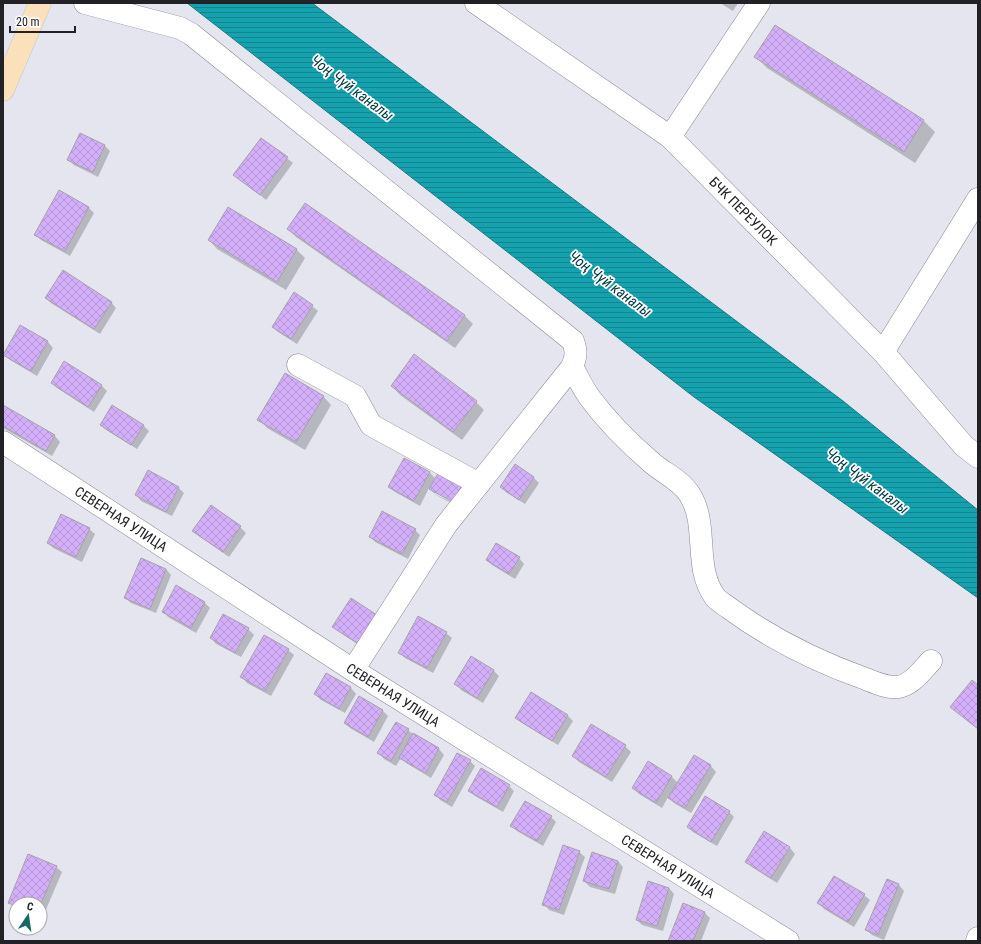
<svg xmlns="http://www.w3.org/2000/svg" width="981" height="944" font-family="'Roboto Condensed',sans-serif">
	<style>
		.water { fill: url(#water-rules); stroke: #187c86 }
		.shadow { fill: #0003; fill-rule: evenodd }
		.building { fill: url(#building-cross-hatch); stroke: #a6a2ab }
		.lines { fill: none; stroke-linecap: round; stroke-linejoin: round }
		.minor-casing { stroke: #898993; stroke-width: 23 }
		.major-casing { stroke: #c6c6c7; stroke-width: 23 }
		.minor { stroke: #fff; stroke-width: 22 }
		.major { stroke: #fae1bb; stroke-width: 22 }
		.labels { text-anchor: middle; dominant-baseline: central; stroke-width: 3.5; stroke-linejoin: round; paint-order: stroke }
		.street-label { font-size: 14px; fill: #222226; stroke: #fff }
		.water-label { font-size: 15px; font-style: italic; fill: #00393f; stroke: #fff }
	</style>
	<defs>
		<pattern id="water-rules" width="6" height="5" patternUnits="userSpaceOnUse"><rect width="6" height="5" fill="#14a2af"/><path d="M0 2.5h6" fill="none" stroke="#12848e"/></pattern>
		<pattern id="building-cross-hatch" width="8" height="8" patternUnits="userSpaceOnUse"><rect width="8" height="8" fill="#d4aff9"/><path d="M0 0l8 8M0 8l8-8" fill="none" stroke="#b696d5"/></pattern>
	</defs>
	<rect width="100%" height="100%" fill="#e5e5f0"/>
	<!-- water -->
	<path class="water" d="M187,3H312L843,401L978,510V598L694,397Z"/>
	<!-- shadow -->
	<path class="shadow" d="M720,3H738L733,11Z
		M775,26L924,121L935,132L915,163L767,68L756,57Z
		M81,135L105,146L110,151L98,177L74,165L69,160Z
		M262,139L293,163L266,200L235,175Z
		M59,191L89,208L94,213L70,256L41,240L36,235Z
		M228,208L297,250L305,258L286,290L217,249L209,240Z
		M288,229L464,315L473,324L455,348L296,237Z
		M46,298L111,302L116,308L100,334L51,303Z
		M312,306L318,311L297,344L278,332L273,327Z
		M20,326L48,342L53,348L37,376L10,360L4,354Z
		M65,363L102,386L107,391L94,412L57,388L52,383Z
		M392,386L476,402L484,410L462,440L400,395Z
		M323,396L331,405L305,450L267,428L259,419Z
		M3,406L55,436L60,442L52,456L3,428Z
		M101,425H143L149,431L137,449L106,430Z
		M515,466L534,478L539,483L525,504L507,493L501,487Z
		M429,472L436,479L440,472L468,489L458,507L436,495L429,488L420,506L395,492L389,487ZM435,491L458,503L457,505L435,494Z
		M179,488L184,493L172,516L141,501L136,495Z
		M240,527L246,533L229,557L199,536L194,531Z
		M89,529L95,534L82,562L53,548L48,543Z
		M415,530L420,535L408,559L375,542L370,536Z
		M519,558L524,564L515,579L492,565L487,560Z
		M166,569L171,575L156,613L131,603L125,598Z
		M177,587L205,603L210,608L196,633L168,617L163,611Z
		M224,615L248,629L254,635L241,657L216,644L211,638Z
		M377,616L365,649L339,632L334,627Z
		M446,633L452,638L433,673L405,658L400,653Z
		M288,650L294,655L271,696L247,683L242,677Z
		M472,658L494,671L499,676L483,703L461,690L456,684Z
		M327,674L351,688L356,694L345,713L321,700L315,694Z
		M531,693L568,716L573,721L558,745L522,723L516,718Z
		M359,698L383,711L388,716L374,742L350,728L345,723Z
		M592,726L625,746L631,752L612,782L579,762L573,756Z
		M408,730L414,735L439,749L444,755L431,778L406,763L401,758L396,766L384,759L379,753Z
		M695,756L711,766L716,772L691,813L674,803L668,797L662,808L639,794L633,788L649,763L672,777L678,783Z
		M470,761L475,766L452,807L440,800L435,794Z
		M509,786L514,791L503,812L475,796L469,791Z
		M729,812L734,817L717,846L693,832L688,827Z
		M551,817L556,822L543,846L517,831L512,826Z
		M764,833L790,848L795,854L777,883L752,867L746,862Z
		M579,852L585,857L564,915L549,910L544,904Z
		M618,861L623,867L615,894L590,887L584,881Z
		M56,867L62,872L42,919L40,918V904H16V908L10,903Z
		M887,880L899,885L904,891L884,940L872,935L866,930Z
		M669,888L674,894L663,931L642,925L637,920Z
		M864,895L870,900L854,927L824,909L819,903Z
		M684,904L705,913L710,918L701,941H669Z"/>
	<!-- building -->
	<path class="building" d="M775,25L924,120L904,152L754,57Z
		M80,133L105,145L93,172L67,160Z
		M261,138L288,157L260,195L233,175Z
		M59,190L89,207L65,251L34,235Z
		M305,203L465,315L447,341L287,229Z
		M228,207L297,249L277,282L208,240Z
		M63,270L112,302L94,329L45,298Z
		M294,292L313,305L291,339L272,327Z
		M20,325L48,341L31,371L3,355Z
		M414,354L477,401L453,432L391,386Z
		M64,361L102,385L88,407L51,383Z
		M285,373L324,396L296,442L257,420Z
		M3,405L55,435L46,451L3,426Z
		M112,405L144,425L131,445L100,425Z
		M404,458L430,472L414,501L388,487Z
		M515,464L534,477L519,500L500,487Z
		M148,470L179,487L166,512L135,495Z
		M440,470L463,483L453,502L429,489Z
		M211,505L241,526L223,552L192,531Z
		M382,511L416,529L402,554L369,537Z
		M61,514L90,528L76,557L47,543Z
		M496,543L520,557L509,574L486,560Z
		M141,558L166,569L150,609L124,598Z
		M176,585L205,602L191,628L162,612Z
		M351,598L377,615L359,644L332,627Z
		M223,614L249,628L235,653L210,638Z
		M418,616L447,632L427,668L398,653Z
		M264,635L289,649L265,691L240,677Z
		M471,656L494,670L477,698L454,684Z
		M326,673L351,687L339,709L314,694Z
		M972,680L978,685V729L950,707Z
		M531,692L568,715L552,741L515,718Z
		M359,696L383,710L368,737L344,723Z
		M396,722L409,729L391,761L377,753Z
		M591,724L626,745L606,777L572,756Z
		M413,733L439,748L426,773L399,758Z
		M457,753L471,760L447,802L434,795Z
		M694,755L711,765L685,808L668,798Z
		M648,761L672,776L656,803L632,788Z
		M481,768L510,785L497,807L468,791Z
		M705,796L730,811L711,842L687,827Z
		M525,801L552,816L537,841L510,826Z
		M764,831L790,847L771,878L745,862Z
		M563,845L580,851L559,910L542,905Z
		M592,852L618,861L609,889L583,881Z
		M28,854L57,866L40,906V904H16V906L8,903Z
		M834,876L865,894L848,922L817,903Z
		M887,879L899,884L878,935L865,930Z
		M648,881L669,888L657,926L636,920Z
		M683,903L705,912L693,941H668Z"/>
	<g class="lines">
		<!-- minor casing -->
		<g class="minor-casing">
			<g id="minor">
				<path d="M85,3L180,28L191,34L573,341C577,352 576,357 572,367L446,525L353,670"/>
				<path id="s1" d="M476,3L670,137L883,352L964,446L978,457"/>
				<path d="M670,137L759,3"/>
				<path d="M883,352L978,199"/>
				<path d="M298,365L355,396L371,425L479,484"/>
				<path d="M572,367C578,377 583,389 590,398C607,421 629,443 651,462C663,473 681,480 690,495C709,526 693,567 715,597C718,601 725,605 729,608C770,638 818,662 866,679C876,683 887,688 898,687C912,685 922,670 931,661"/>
				<path id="s2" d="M3,442L353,670L788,941"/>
				<path d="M977,941L978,938"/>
			</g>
		</g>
		<!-- major casing -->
		<g class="major-casing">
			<path id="major" d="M3,90L40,3"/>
		</g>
		<!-- minor -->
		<use href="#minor" class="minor"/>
		<!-- major -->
		<use href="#major" class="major"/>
	</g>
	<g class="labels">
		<!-- street labels -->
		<g class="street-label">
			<text stroke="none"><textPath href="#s1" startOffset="340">БЧК ПЕРЕУЛОК</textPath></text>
			<text stroke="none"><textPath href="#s2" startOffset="141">СЕВЕРНАЯ УЛИЦА</textPath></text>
			<text stroke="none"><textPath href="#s2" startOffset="465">СЕВЕРНАЯ УЛИЦА</textPath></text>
			<text stroke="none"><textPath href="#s2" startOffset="789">СЕВЕРНАЯ УЛИЦА</textPath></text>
		</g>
		<!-- water labels -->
		<g class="water-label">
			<text transform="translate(352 88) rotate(37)">Чоң Чүй каналы</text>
			<text transform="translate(610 284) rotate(37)">Чоң Чүй каналы</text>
			<text transform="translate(867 481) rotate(37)">Чоң Чүй каналы</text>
		</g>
	</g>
	<!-- border -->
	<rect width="981" height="944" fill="none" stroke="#222226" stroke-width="8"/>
	<!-- north arrow -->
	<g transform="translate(28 916) rotate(13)"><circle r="19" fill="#ffffff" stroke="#a7a7a8"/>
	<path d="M0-3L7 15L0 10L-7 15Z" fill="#1a6866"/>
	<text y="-6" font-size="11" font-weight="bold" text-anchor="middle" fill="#222226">С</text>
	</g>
	<!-- scale -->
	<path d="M10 26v6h65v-6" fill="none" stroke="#222226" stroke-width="2"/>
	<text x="16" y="26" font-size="12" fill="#222226" stroke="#ffffff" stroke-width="3" paint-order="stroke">20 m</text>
</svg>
